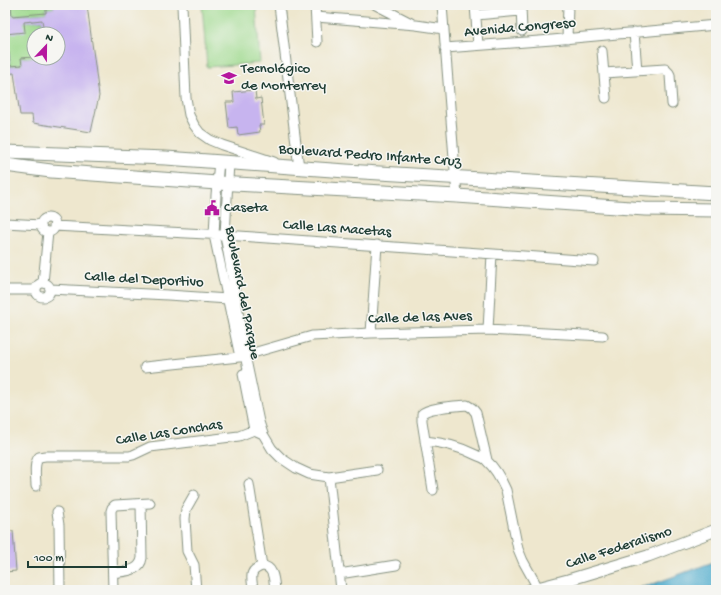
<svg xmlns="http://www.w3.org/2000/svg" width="721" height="595" font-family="'Gochi Hand',sans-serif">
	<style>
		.green { fill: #9dd98c; stroke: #5e8b60 }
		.water { fill: #4faccd; stroke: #377480 }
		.building { fill: #c7b4ef }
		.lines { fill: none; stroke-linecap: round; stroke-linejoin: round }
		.minor-casing { stroke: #869281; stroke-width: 11 }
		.major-casing { stroke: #869281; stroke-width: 13 }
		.highway-casing { stroke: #869281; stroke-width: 15 }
		.minor { stroke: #fff; stroke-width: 9 }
		.major { stroke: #fff; stroke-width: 11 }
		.highway { stroke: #fff; stroke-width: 13 }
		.labels { text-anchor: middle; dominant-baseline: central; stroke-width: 3; stroke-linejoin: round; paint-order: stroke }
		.street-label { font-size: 15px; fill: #1f3d34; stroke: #f6f6f2 }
		.poi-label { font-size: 15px; fill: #1f3d34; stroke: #f6f6f2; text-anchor: start }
	</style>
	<rect width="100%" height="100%" fill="#f6f6f2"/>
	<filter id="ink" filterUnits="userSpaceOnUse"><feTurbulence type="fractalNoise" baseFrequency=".025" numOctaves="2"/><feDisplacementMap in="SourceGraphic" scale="8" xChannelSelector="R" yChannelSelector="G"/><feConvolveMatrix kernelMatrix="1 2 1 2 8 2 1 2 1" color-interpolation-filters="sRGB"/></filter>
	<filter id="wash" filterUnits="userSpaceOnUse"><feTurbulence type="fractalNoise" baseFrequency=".012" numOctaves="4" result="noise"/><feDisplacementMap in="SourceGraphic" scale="16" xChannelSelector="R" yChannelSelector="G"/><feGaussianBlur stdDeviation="0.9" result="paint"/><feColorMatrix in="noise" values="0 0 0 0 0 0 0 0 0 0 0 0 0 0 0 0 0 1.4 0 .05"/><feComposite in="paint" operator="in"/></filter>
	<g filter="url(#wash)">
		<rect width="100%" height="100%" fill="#eee7ce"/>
		<!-- green -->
		<path class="green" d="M11,5H53L54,8L46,9V13L12,16Z
			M202,5H256L260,63L207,67Z
			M42,20L44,34H34V57L21,58L22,65L10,66L7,34L24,22Z"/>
		<!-- water -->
		<path class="water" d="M716,561V586L707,590H630L653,584Z"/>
		<g id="blocks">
			<!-- building -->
			<path class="building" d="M5,5H11L12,16L46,13V9L54,8V5H87L99,96L91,132L33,123L32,115H20L14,73L5,74V52H9L10,66L22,65L21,58L34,57V58H58V34H44L42,20L24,22L25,32L5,34Z
				M255,90L256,99L261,98L264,125H259L260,132L238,135L237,127L229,128L226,102H234L233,92Z
				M5,531H13L16,571L5,572Z"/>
		</g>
	</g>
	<g filter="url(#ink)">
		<use href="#blocks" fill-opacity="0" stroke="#869281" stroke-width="1"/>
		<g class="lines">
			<!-- minor casing -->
			<g class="minor-casing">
				<path id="minor" d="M182,5L186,98L189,115L194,125L200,133L210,140L222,145L274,162
					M279,5L299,168
					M315,5L317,42
					M376,5L411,23
					M442,5L457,196
					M475,5L478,45
					M521,6L522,31
					M476,15L521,11
					M316,17L416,25L444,29
					M634,32L637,71
					M567,39L568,5
					M445,48L552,40L716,25
					M602,51L606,98
					M604,73L665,69L669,73L670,75L672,104
					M219,161L216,195L214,235L240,357
					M229,162L225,235L236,298L245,355L259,422L263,434L272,449L281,458L296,468L309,474L329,477L377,470
					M41 225a7 7 0 1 1 14 0a7 7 0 1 1-14 0Z
					M5,223L41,225
					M54,226L225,235L594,261
					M43,283L48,232
					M36 290a7 7 0 1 1 14 0a7 7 0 1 1-14 0Z
					M50,289L168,295L228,299H234
					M5,290H36
					M488,330L492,254
					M371,333L377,245
					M145,367L239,357L312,336L371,333L488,330L603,336
					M243,374L254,430L263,434
					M425,441C444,443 458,446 476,455C480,457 485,458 487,461C495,468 502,481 506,490L518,549L523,561L538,588
					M329,477L341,590
					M249,484L262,566C274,566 274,581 275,590
					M36,486C36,477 33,464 39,457L45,456H129L133,455L150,447L239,436L254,430L260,429
					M433,490L422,421V414C428,407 457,406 467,405L472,408L476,413L487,460
					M194,495L186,509L185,519L187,551L194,565L196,590
					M57,512L59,525L60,590
					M113,573C124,571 140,572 142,558L141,504
					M339,574L396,565
					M113,590L111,511L112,508L115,505L150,503
					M253,590C252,577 248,571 262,566"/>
			</g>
			<!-- major casing -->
			<g class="major-casing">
				<path id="major" d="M530,590L568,580L648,556L716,530"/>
			</g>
			<!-- highway casing -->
			<g class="highway-casing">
				<path id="highway" d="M5,152L166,158L346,171L716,193
					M5,165L51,171L217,183L457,196L645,209L716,210"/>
			</g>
			<!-- minor -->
			<use href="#minor" class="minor"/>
			<!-- major -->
			<use href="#major" class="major"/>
			<!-- highway -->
			<use href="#highway" class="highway"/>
		</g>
	</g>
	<!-- icons -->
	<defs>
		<g id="university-bare" transform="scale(1.2)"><path d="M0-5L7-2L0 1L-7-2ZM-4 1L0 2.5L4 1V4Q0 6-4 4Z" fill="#b5179e" stroke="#f6f6f2" stroke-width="2.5" paint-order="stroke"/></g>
		<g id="civic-bare" transform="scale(1.2)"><path d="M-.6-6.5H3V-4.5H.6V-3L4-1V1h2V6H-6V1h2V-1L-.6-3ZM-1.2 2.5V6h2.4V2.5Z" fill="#b5179e" stroke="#f6f6f2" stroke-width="2.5" paint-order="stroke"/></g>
	</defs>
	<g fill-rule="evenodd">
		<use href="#university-bare" x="229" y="78"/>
		<use href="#civic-bare" x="212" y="208"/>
	</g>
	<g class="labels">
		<!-- street labels -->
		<g class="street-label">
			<text transform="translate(520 28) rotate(-5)">Avenida Congreso</text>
			<text transform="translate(370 156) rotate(4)">Boulevard Pedro Infante Cruz</text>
			<text transform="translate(337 229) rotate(4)">Calle Las Macetas</text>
			<text transform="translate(144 280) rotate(3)">Calle del Deportivo</text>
			<text transform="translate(242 293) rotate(79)">Boulevard del Parque</text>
			<text transform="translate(420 318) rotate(-2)">Calle de las Aves</text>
			<text transform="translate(169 433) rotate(-9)">Calle Las Conchas</text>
			<text transform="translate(619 548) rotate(-18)">Calle Federalismo</text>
		</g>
		<!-- poi labels -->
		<g class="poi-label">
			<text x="241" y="69">Tecnológico<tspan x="241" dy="17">de Monterrey</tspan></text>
			<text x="224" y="208">Caseta</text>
		</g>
	</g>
	<!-- margin -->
	<rect width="721" height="595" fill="none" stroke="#f6f6f2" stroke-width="20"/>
	<!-- north arrow -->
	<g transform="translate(46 46) rotate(22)"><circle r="19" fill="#f6f6f2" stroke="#a0aca6"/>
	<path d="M0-3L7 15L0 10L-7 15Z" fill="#b5179e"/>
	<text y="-6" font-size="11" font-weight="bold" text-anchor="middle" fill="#1f3d34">N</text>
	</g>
	<!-- scale -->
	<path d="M28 561v6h98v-6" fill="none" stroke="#1f3d34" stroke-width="2"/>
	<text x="34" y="561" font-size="12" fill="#1f3d34" stroke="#f6f6f2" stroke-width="3" paint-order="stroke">100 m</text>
</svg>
